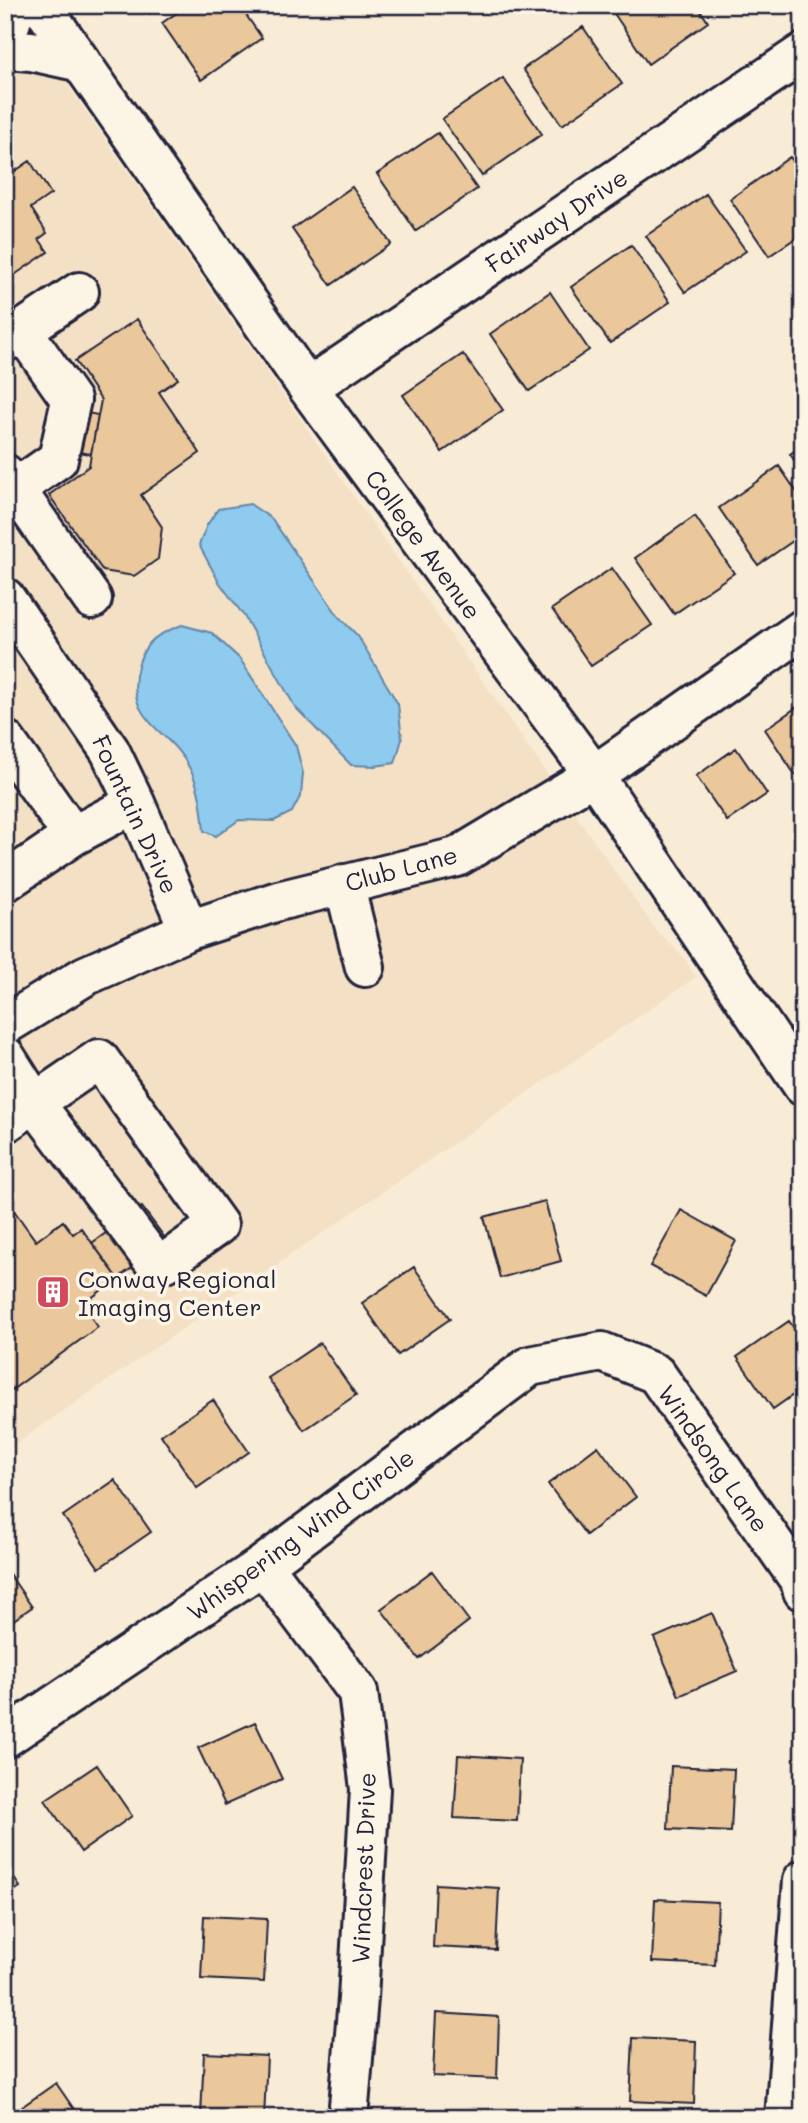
<svg xmlns="http://www.w3.org/2000/svg" width="808" height="2123" font-family="Mali,sans-serif">
	<style>
		.built { fill: #f4e1c5 }
		.water { fill: #8fcaef; stroke: #6387a7; stroke-width: 2 }
		.building { fill: #eac89c; stroke: #22223b; stroke-width: 2 }
		.lines { fill: none; stroke-linecap: round; stroke-linejoin: round }
		.minor-casing { stroke: #22223b; stroke-width: 44 }
		.minor { stroke: #fcf5e5; stroke-width: 38 }
		.labels { text-anchor: middle; dominant-baseline: central; stroke-width: 7; stroke-linejoin: round; paint-order: stroke }
		.street-label { font-size: 24px; fill: #22223b; stroke: #fcf5e5 }
		.poi-label { font-size: 24px; fill: #22223b; stroke: #fcf5e5; text-anchor: start }
	</style>
	<rect width="100%" height="100%" fill="#f8ecd6"/>
	<filter id="ink" filterUnits="userSpaceOnUse"><feTurbulence type="fractalNoise" baseFrequency=".0143" numOctaves="2"/><feDisplacementMap in="SourceGraphic" scale="14" xChannelSelector="R" yChannelSelector="G"/><feConvolveMatrix kernelMatrix="1 2 1 2 8 2 1 2 1" color-interpolation-filters="sRGB"/></filter>
	<g filter="url(#ink)">
		<!-- built -->
		<path class="built" d="M5,5H12L658,933L682,955L696,977L5,1451Z"/>
		<!-- water -->
		<path class="water" d="M250,504L272,519L339,617L358,636L398,704L402,739L395,763L375,766L351,765L295,707L244,616L219,582L199,545L207,525L218,509Z
			M182,625L212,633L240,659L296,746L303,773L301,795L292,812L274,821L239,820L216,836L204,831C202,810 200,788 190,769C170,728 123,722 138,666C145,640 158,634 182,625Z"/>
		<!-- building -->
		<path class="building" d="M188,5H239L262,38L201,80L162,23Z
			M611,5H697L708,22L648,64L609,6Z
			M583,27L622,84L562,125L523,69Z
			M503,78L542,134L482,176L442,119Z
			M438,133L477,189L416,231L377,174Z
			M790,157L803,175V233L769,256L730,199Z
			M30,161L51,194L31,208L47,233L39,239L48,252L13,276L5,265V172L8,176Z
			M352,187L391,244L331,285L292,229Z
			M706,194L746,251L685,292L646,236Z
			M631,245L670,302L610,343L571,287Z
			M550,292L589,350L529,391L490,334Z
			M137,319L178,379L159,392L200,453L141,495L162,527L158,559L134,576L103,571L49,495L89,466L91,454L101,400L75,361Z
			M463,354L503,410L442,452L403,395Z
			M52,407L98,415L91,454L45,446Z
			M803,445V473L790,454Z
			M779,466L803,501V534L758,565L719,508Z
			M695,516L734,573L674,614L635,558Z
			M612,568L652,625L591,666L552,609Z
			M803,703V770L795,775L765,729Z
			M736,748L767,794L727,821L696,776Z
			M5,1198L36,1241L63,1221L73,1234L81,1228L118,1278L82,1305L98,1327L5,1395Z
			M545,1201L561,1261L500,1278L484,1217Z
			M142,1207L168,1242L118,1278L92,1243Z
			M681,1210L736,1241L706,1296L650,1266Z
			M414,1267L450,1319L398,1355L362,1303Z
			M789,1321L803,1341V1388L773,1409L737,1357Z
			M320,1343L356,1395L304,1430L268,1378Z
			M213,1400L249,1452L197,1488L161,1435Z
			M598,1446L636,1497L586,1535L548,1484Z
			M115,1480L151,1532L99,1568L63,1516Z
			M5,1568L32,1607L5,1626Z
			M432,1571L469,1621L419,1659L381,1609Z
			M712,1613L737,1671L679,1696L654,1638Z
			M255,1722L282,1779L225,1805L198,1748Z
			M458,1755L520,1759L517,1821L454,1818Z
			M97,1765L132,1816L81,1852L45,1800Z
			M671,1766L734,1769L731,1832L668,1829Z
			M5,1865L20,1887L5,1897Z
			M436,1884L499,1888L496,1950L433,1947Z
			M655,1899L718,1902L715,1965L652,1962Z
			M204,1916L267,1919L264,1982L201,1979Z
			M436,2013L499,2017L497,2079L433,2076Z
			M633,2038L696,2041L694,2104L630,2101Z
			M204,2053L267,2056L264,2118L201,2116Z
			M56,2083L80,2118H6Z"/>
		<g class="lines">
			<!-- minor casing -->
			<g class="minor-casing">
				<path id="minor" d="M41,5L308,388L594,775L803,1086
					M5,35L11,22L15,5
					M5,49L31,51L81,62
					M5,342L79,292
					M308,388L803,53
					M5,474L92,599
					M5,496L58,459L71,400L22,330
					M5,598L110,751L135,803L189,930
					M5,740L73,836
					M5,882L73,836L135,803
					M344,884L365,967
					M5,1025L85,976L189,930L278,901L457,857L594,775L803,629
					M5,1056L34,1102L152,1259L166,1262L218,1225L99,1059L5,1123
					M263,1565L358,1692L370,1789L358,1998L348,2118
					M5,1738L263,1565L530,1366L602,1352L656,1374L800,1581L803,1591
					M785,2118L803,1880"/>
			</g>
			<!-- minor -->
			<use href="#minor" class="minor"/>
		</g>
	</g>
	<!-- icons -->
	<defs>
		<g id="building-square" transform="scale(1.75)"><rect x="-9" y="-9" width="18" height="18" rx="4" fill="#d1495b" stroke="#fcf5e5"/><path d="M-4-6H4V6H1V3H-1V6H-4ZM-2.5-4.3h1.7v1.8h-1.7ZM.8-4.3h1.7v1.8H.8ZM-2.5-1h1.7V.8h-1.7ZM.8-1h1.7V.8H.8Z" fill="#fff"/></g>
	</defs>
	<g fill-rule="evenodd">
		<use href="#building-square" x="53" y="1292"/>
	</g>
	<g class="labels">
		<!-- street labels -->
		<g class="street-label">
			<text transform="translate(556 220) rotate(-34)">Fairway Drive</text>
			<text transform="translate(424 544) rotate(54)">College Avenue</text>
			<text transform="translate(136 814) rotate(65)">Fountain Drive</text>
			<text transform="translate(401 868) rotate(-15)">Club Lane</text>
			<text transform="translate(714 1458) rotate(55)">Windsong Lane</text>
			<text transform="translate(300 1534) rotate(-36)">Whispering Wind Circle</text>
			<text transform="translate(363 1868) rotate(-88)">Windcrest Drive</text>
		</g>
		<!-- poi labels -->
		<g class="poi-label">
			<text x="78" y="1278">Conway Regional<tspan x="78" dy="28">Imaging Center</tspan></text>
		</g>
	</g>
	<!-- margin -->
	<rect width="808" height="2123" fill="none" stroke="#fcf5e5" stroke-width="28"/>
	<rect x="14" y="14" width="780" height="2095" fill="none" stroke="#22223b" stroke-width="2.5" filter="url(#ink)"/>
</svg>
